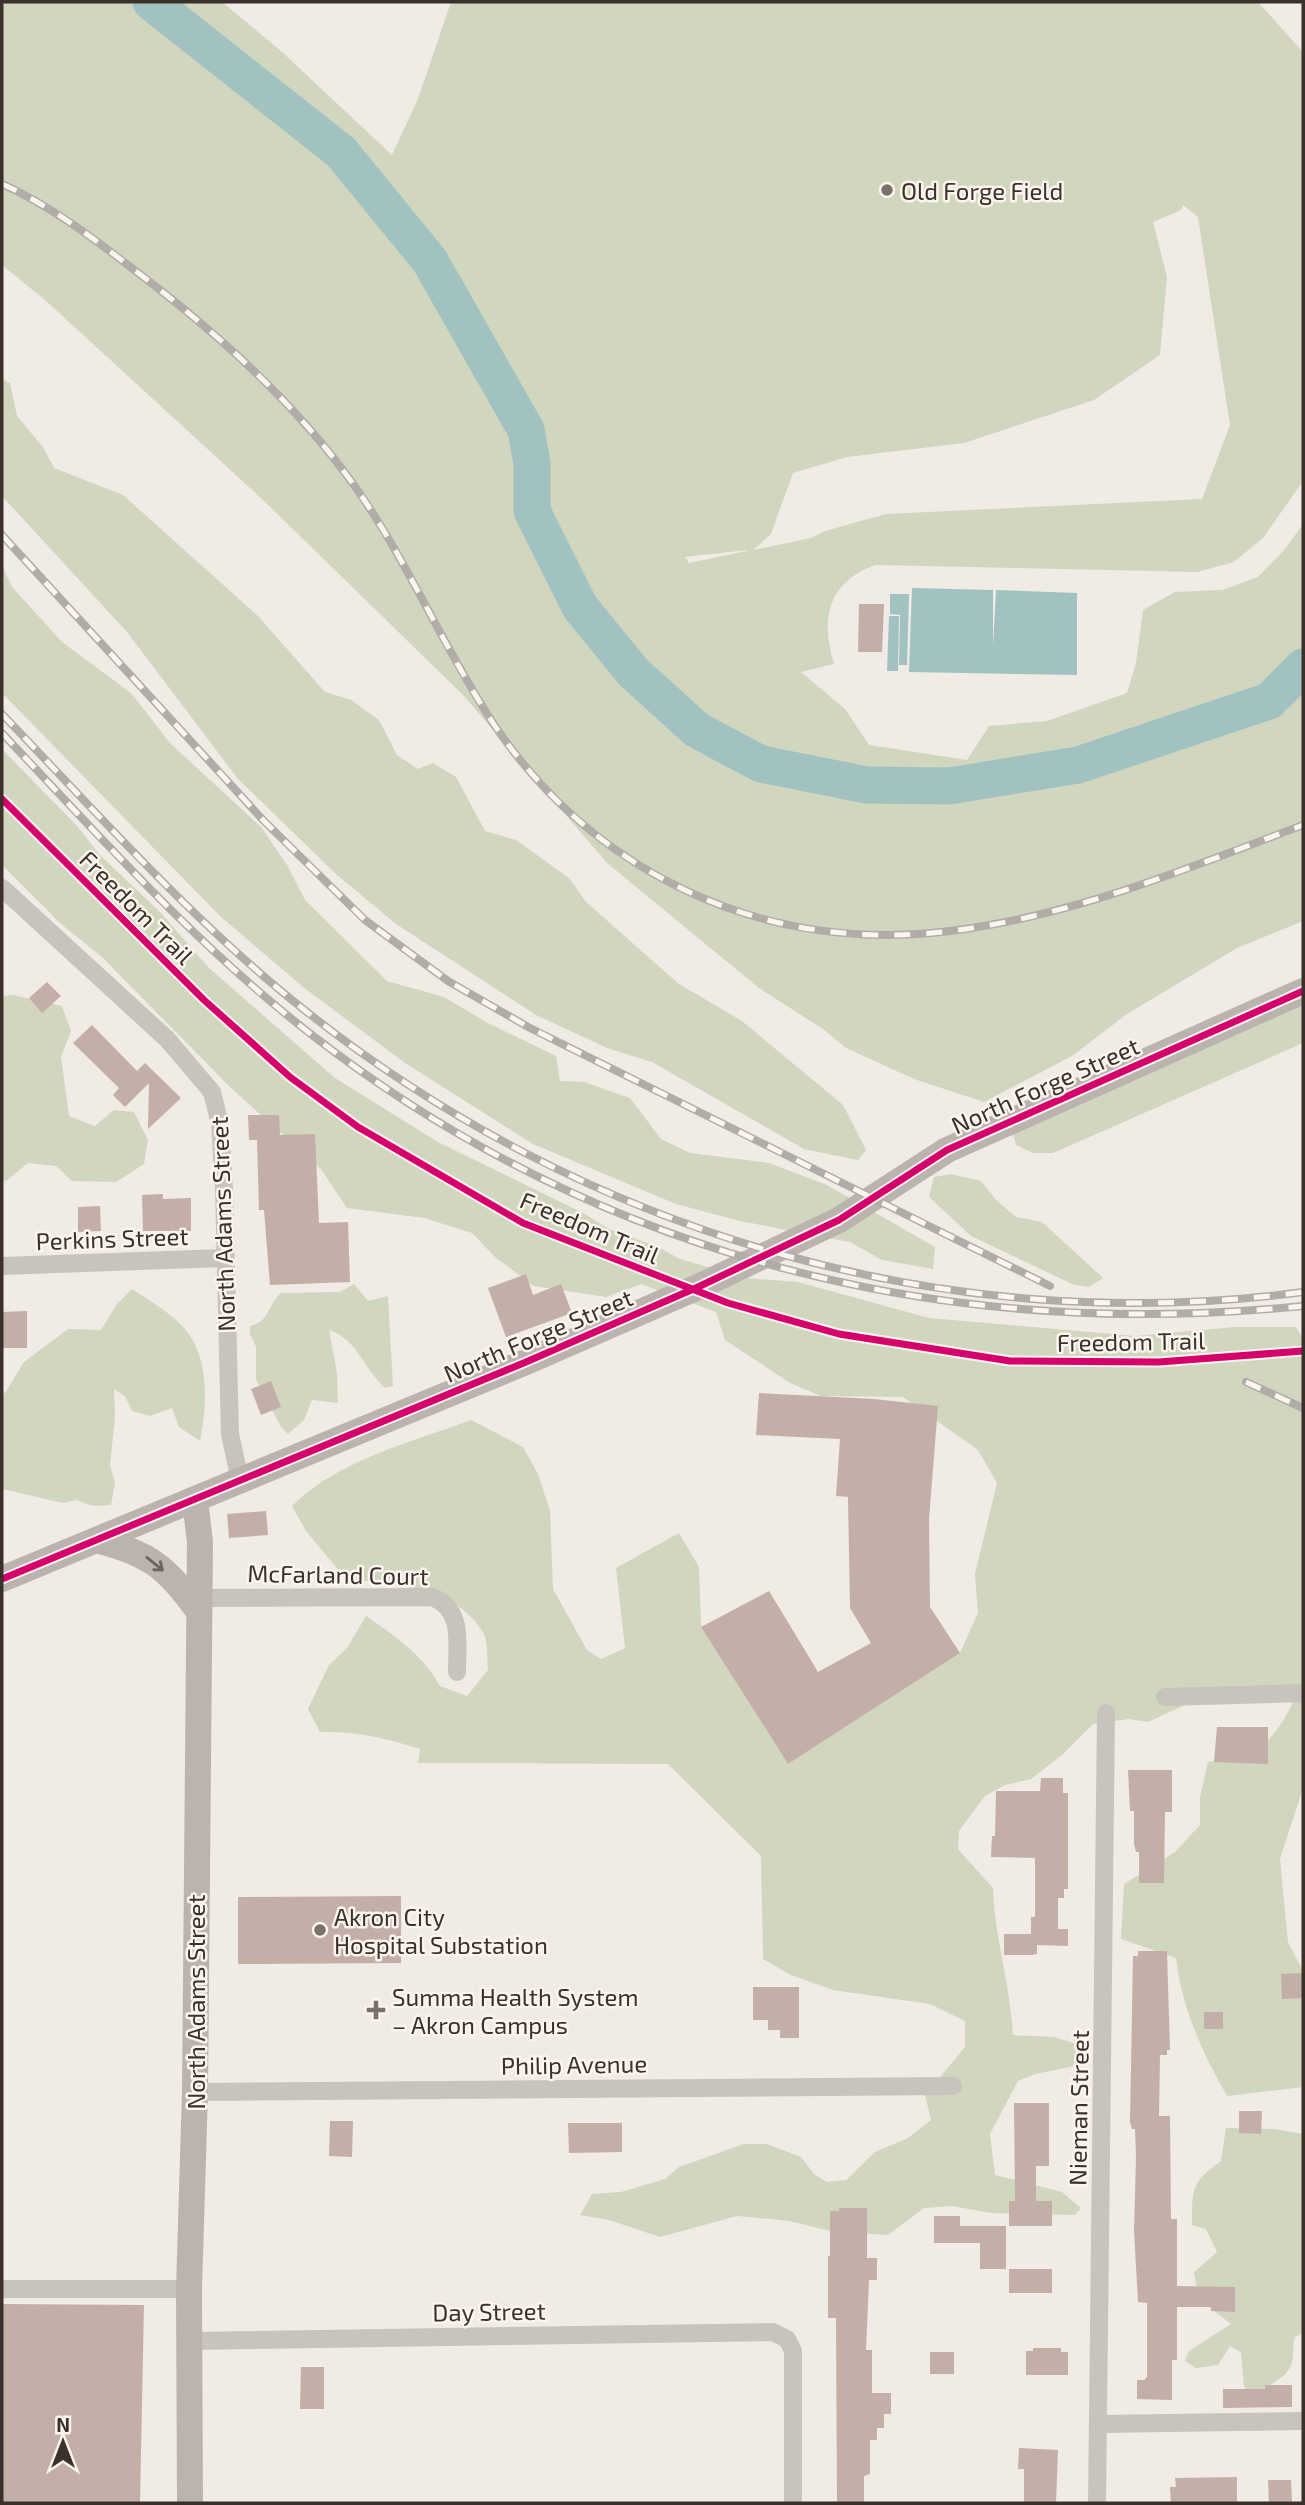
<svg xmlns="http://www.w3.org/2000/svg" width="1305" height="2505" font-family="'Exo 2',sans-serif">
	<style>
		.green { fill: #d1d6bf; fill-rule: evenodd }
		.water { fill: #a1c2c1 }
		.lines { fill: none; stroke-linecap: round; stroke-linejoin: round }
		.river { stroke: #a1c2c1; stroke-width: 37 }
		.building { fill: #c3afa7 }
		.street { stroke: #c9c3be; stroke-width: 18 }
		.secondary { stroke: #bab3ae; stroke-width: 26 }
		.rail-casing { stroke: #b1aca8; stroke-width: 8 }
		.rail { stroke: #fbf5ee; stroke-width: 5; stroke-dasharray: 16; stroke-linecap: butt }
		.cycleway-casing { stroke: #fbf5ee; stroke-width: 11 }
		.cycleway { stroke: #d6006c; stroke-width: 7 }
		.oneway { stroke: #6e645f }
		.poi-dot { fill: #7a716c; stroke: #fbf5ee; stroke-width: 2.5 }
		.labels { text-anchor: middle; dominant-baseline: central; stroke-width: 5; stroke-linejoin: round; paint-order: stroke }
		.poi-label { font-size: 24px; fill: #3b302b; stroke: #fbf5ee; text-anchor: start }
		.street-label { font-size: 24px; fill: #3b302b; stroke: #fbf5ee }
	</style>
	<rect width="100%" height="100%" fill="#f0ebe5"/>
	<!-- green -->
	<path class="green" d="M2,2H222L281,51L392,155L418,99L451,2H1258L1303,52V481L1263,538L1234,562L1197,572L875,565C828,582 820,619 834,664L801,672L845,709L869,745L967,760L989,726L1047,721L1127,693L1136,663L1143,610L1175,592L1222,590L1258,577L1285,549L1303,524V921L1237,948L1127,1014L1072,1056L984,1102L914,1079L846,1048L823,1029L759,988L607,863L463,695L262,499L45,300L2,265ZM1183,205L1198,217L1230,425L1202,499L886,514L825,531L811,538L753,550L771,534L793,473L847,457L964,443L1094,400L1160,355L1167,277L1153,222L1181,210ZM747,551L689,563L685,557L747,550Z
		M2,379L10,383L17,416L43,447L54,468L123,495L258,616L325,692L351,700L379,720L397,755L418,769L433,763L456,777L485,831L516,840L569,878L586,902L679,984L742,1021L843,1105L866,1150L858,1160L804,1149L652,1062L607,1048L536,1015L396,924L336,874L238,779L127,632L2,496Z
		M2,566L12,587L62,642L131,693L170,743L261,827L287,865L305,900L387,981L444,997L486,1022L556,1056L560,1081L584,1082L630,1098L661,1139L690,1153L769,1163L827,1185L935,1247L933,1269L882,1260L850,1242L740,1221L676,1204L533,1144L405,1063L303,987L220,916L2,693Z
		M2,749L77,826L100,855L160,912L209,968L335,1078L438,1142L583,1213L609,1229L656,1246L680,1259L746,1278L798,1282L929,1318L1135,1336L1235,1327H1296L1303,1339V1788L1280,1859L1288,1942L1303,1971V2087L1227,2096C1202,2052 1182,2009 1176,1958L1121,1939L1124,1884L1175,1852L1200,1825V1797L1208,1762C1254,1756 1273,1745 1293,1702L1284,1686L1220,1689L1148,1722L1129,1719L1093,1724L1062,1755L1031,1779L1005,1785L985,1796L959,1831L958,1849L993,1888C995,1940 1010,1984 1013,2035L1054,2037L1077,2044L1075,2066L1035,2074L1018,2081L990,2134L995,2175L1062,2192L1081,2208L1075,2215L991,2213L952,2206L924,2208L888,2235L834,2232L790,2221L737,2216L660,2237L609,2220L580,2215L592,2194L621,2192L665,2179L679,2167L744,2144H767L801,2157L814,2174L827,2182L846,2180L875,2152L908,2138L931,2120L925,2095L965,2047V2021L930,2004L833,1990L791,1975L763,1959L761,1856L668,1764L418,1763L420,1749C386,1738 357,1731 320,1732L308,1709L329,1665L347,1648L366,1616C395,1636 423,1655 440,1686L467,1696L488,1670C487,1659 488,1641 483,1632C454,1585 394,1586 345,1578L306,1531L292,1506C338,1460 412,1442 471,1420L523,1447L538,1474L550,1511L553,1589L587,1650L601,1659L625,1648L616,1568L679,1533L699,1567L701,1627L788,1764L960,1653L978,1613L975,1574L997,1483L978,1450L903,1397L821,1396L790,1383L725,1340L716,1312L641,1284L606,1297L534,1286L495,1257L472,1233L424,1218L347,1208L321,1169L231,1088L102,957L61,924L2,865Z
		M13,995L62,1006L71,1031L61,1057L69,1116L95,1126L114,1110L134,1112L148,1140L144,1164L116,1182L72,1181L56,1166L28,1163L6,1181L2,1180V996Z
		M1303,998V1043L1053,1153H1033L1016,1145L1013,1134Z
		M951,1174L981,1181L996,1200L1016,1217L1042,1222L1103,1278L1089,1287L1072,1284L971,1236L929,1197L934,1177Z
		M354,1284L368,1301L388,1296L393,1386L385,1388C364,1369 358,1340 329,1330L337,1373L338,1403L312,1400L304,1420L288,1434L281,1427L256,1379V1347L250,1334V1326C271,1321 267,1305 281,1293L340,1292Z
		M132,1289C150,1301 171,1313 185,1329C210,1359 207,1406 200,1441L179,1427L172,1408L150,1416L132,1411L125,1396L114,1389L115,1418L110,1465L115,1483L111,1505L93,1506L76,1500L63,1503L2,1489V1392L5,1393L24,1362L68,1329L101,1330L117,1304Z
		M1226,2128L1274,2129L1303,2134V2333L1295,2337C1292,2346 1294,2359 1291,2366C1282,2384 1260,2384 1254,2403L1244,2386L1241,2352L1230,2346L1218,2365L1196,2368L1185,2361L1189,2351L1231,2324L1199,2299L1194,2272L1217,2252L1206,2229L1192,2225C1192,2190 1191,2182 1221,2161Z"/>
	<!-- water -->
	<path class="water" d="M912,588L993,590V647L996,590L1077,593V675L909,672Z
		M890,594H909L907,665H899L900,615L890,614Z
		M889,616H899L898,671H887Z"/>
	<g class="lines">
		<!-- river -->
		<path class="river" d="M151,2L341,152L430,261L526,430L532,463V511L580,607L633,672L697,730L761,764L867,785L949,786L1078,765L1269,701L1303,667"/>
	</g>
	<!-- building -->
	<path class="building" d="M859,604H884L882,652H858Z
		M47,982L61,996L42,1013L29,998Z
		M92,1025L137,1071L145,1063L181,1098L148,1129L149,1083L125,1107L113,1095L119,1088L73,1043Z
		M248,1115H279L280,1135L315,1134L319,1223L348,1222L350,1282L270,1285L264,1210H259L257,1140H249Z
		M163,1194V1199L191,1198V1231H143L142,1195Z
		M100,1206L101,1231L78,1232V1207Z
		M526,1274L533,1295L561,1284L572,1313L506,1337L488,1288Z
		M27,1311V1348H2V1312Z
		M271,1381L281,1407L261,1415L251,1389Z
		M759,1393L874,1399L938,1406L929,1519L930,1607L960,1653L788,1764L701,1627L769,1591L818,1672L871,1643L850,1608L848,1497L836,1496L840,1439L756,1435Z
		M266,1511L268,1535L229,1538L227,1514Z
		M1217,1727H1268V1764L1214,1762Z
		M1128,1770H1172V1812H1165L1164,1883H1139V1852H1136L1134,1844V1811H1130Z
		M1041,1778H1063V1793H1068V1889H1064V1898H1058V1929H1068V1946L1037,1945V1954L1032,1955H1004V1934H1031V1917H1035V1858L991,1857L992,1836H995L996,1791H1040Z
		M401,1896V1963L238,1964V1897Z
		M1138,1951H1167L1170,2050H1167V2055H1160L1159,2116H1170L1171,2219H1177V2286L1235,2287V2312L1211,2311V2307H1177V2360H1172V2400L1137,2399V2380H1144L1147,2377V2303L1138,2302L1134,2231L1136,2157L1135,2129H1132L1130,2122L1133,1956H1138Z
		M1302,1973L1303,1998L1282,1999L1281,1974Z
		M753,1987H799V2038H780V2030H768V2020H753Z
		M1204,2012H1223V2029H1204Z
		M1014,2103H1049V2166H1036V2201H1052V2226H1009V2201H1015Z
		M1239,2111H1262L1261,2134L1239,2133Z
		M330,2121H353L352,2157L329,2156Z
		M568,2123H622V2152L569,2153Z
		M839,2208H867V2258H877V2280H869L866,2350H872V2393H891V2414H884V2428H877V2440H870V2474L864,2476V2503H837L836,2318H828V2256H830V2211H839Z
		M934,2216H960V2226H1006V2269H980V2243H934Z
		M1009,2269H1052V2293H1009Z
		M2,2304L144,2305L140,2503H2Z
		M1033,2348H1061V2352H1068V2375H1026V2351H1033Z
		M930,2352H954V2374H930Z
		M301,2367H324V2409H300Z
		M1265,2385H1292V2407L1223,2408V2389H1265Z
		M1019,2448L1058,2450L1056,2503H1024V2469H1018Z
		M1237,2477V2503H1171L1170,2487H1176L1175,2478Z
		M1268,2480H1291L1292,2503H1269Z"/>
	<g class="lines">
		<!-- street -->
		<path class="street" d="M2,888L167,1039L212,1092L220,1124L224,1189L230,1434L240,1480
			M2,1266L223,1258
			M200,1598L432,1597C464,1609 457,1644 457,1672
			M1165,1697L1303,1693
			M195,2092L953,2086
			M2,2289H189
			M191,2341L773,2332L787,2339L793,2351V2503
			M1099,2424L1303,2421
			M1097,2503L1106,1713"/>
		<!-- secondary -->
		<path class="secondary" d="M96,1540C149,1553 167,1567 199,1612
			M2,1579L526,1362L698,1287L839,1220L947,1150L1303,991
			M190,2503L189,2289L195,2092L200,1542L195,1500"/>
		<!-- rail casing -->
		<g class="rail-casing">
			<path id="rail" d="M2,184C49,205 92,237 133,269C216,332 296,403 356,488C408,562 443,647 493,723C591,870 755,949 932,933C1061,921 1183,870 1303,825
				M2,535L264,821L365,920L448,981L530,1028L1050,1286
				M2,714C100,816 195,924 307,1012C588,1234 946,1339 1303,1292
				M2,733C101,838 198,947 312,1035C600,1258 944,1342 1303,1306
				M1246,1382L1303,1408"/>
		</g>
		<!-- rail -->
		<use href="#rail" class="rail"/>
		<!-- cycleway casing -->
		<g class="cycleway-casing">
			<path id="cycleway" d="M2,799L204,1000L290,1077L358,1127L523,1223L728,1303L839,1334L1010,1361L1159,1362L1303,1351
				M2,1579L526,1362L698,1287L839,1220L947,1150L1303,991"/>
		</g>
		<!-- cycleway -->
		<use href="#cycleway" class="cycleway"/>
	</g>
	<!-- one-way arrows -->
	<defs><path id="oneway-shaft" d="M-6 0H5M1.5-3L5.5 0L1.5 3" fill="none" stroke-width="1.6" stroke-linecap="round" stroke-linejoin="round" transform="scale(1.75)"/></defs>
	<use class="oneway" href="#oneway-shaft" transform="translate(155 1564) rotate(39)"/>
	<!-- markers -->
	<g class="poi-dot">
		<circle cx="887" cy="190" r="7"/>
		<circle cx="320" cy="1930" r="7"/>
		<path d="M372.5 1999.5h7v7h7v7h-7v7h-7v-7h-7v-7h7z"/>
	</g>
	<g class="labels">
		<!-- poi labels -->
		<g class="poi-label">
			<text x="901" y="190">Old Forge Field</text>
			<text x="334" y="1916">Akron City<tspan x="334" dy="28">Hospital Substation</tspan></text>
			<text x="392" y="1996">Summa Health System<tspan x="392" dy="28">– Akron Campus</tspan></text>
		</g>
		<!-- street labels -->
		<g class="street-label">
			<text transform="translate(137 907) rotate(45)">Freedom Trail</text>
			<text transform="translate(1045 1085) rotate(-24)">North Forge Street</text>
			<text transform="translate(222 1224) rotate(-92)">North Adams Street</text>
			<text transform="translate(590 1227) rotate(23)">Freedom Trail</text>
			<text transform="translate(112 1238) rotate(-2)">Perkins Street</text>
			<text transform="translate(538 1335) rotate(-23)">North Forge Street</text>
			<text transform="translate(1131 1341) rotate(-1)">Freedom Trail</text>
			<text transform="translate(338 1574) rotate(1)">McFarland Court</text>
			<text transform="translate(195 2002) rotate(-90)">North Adams Street</text>
			<text transform="translate(574 2064) rotate(-1)">Philip Avenue</text>
			<text transform="translate(1078 2108) rotate(-89)">Nieman Street</text>
			<text transform="translate(489 2311) rotate(-1)">Day Street</text>
		</g>
	</g>
	<!-- border -->
	<rect width="1305" height="2505" fill="none" stroke="#3b302b" stroke-width="7"/>
	<!-- north arrow -->
	<g transform="translate(63 2442)" stroke="#fbf5ee" stroke-width="5" paint-order="stroke">
	<path d="M0-5L12 26L0 18L-12 26Z" fill="#3b302b"/>
	<text y="-10" font-size="19" font-weight="bold" text-anchor="middle" fill="#3b302b">N</text>
	</g>
</svg>
